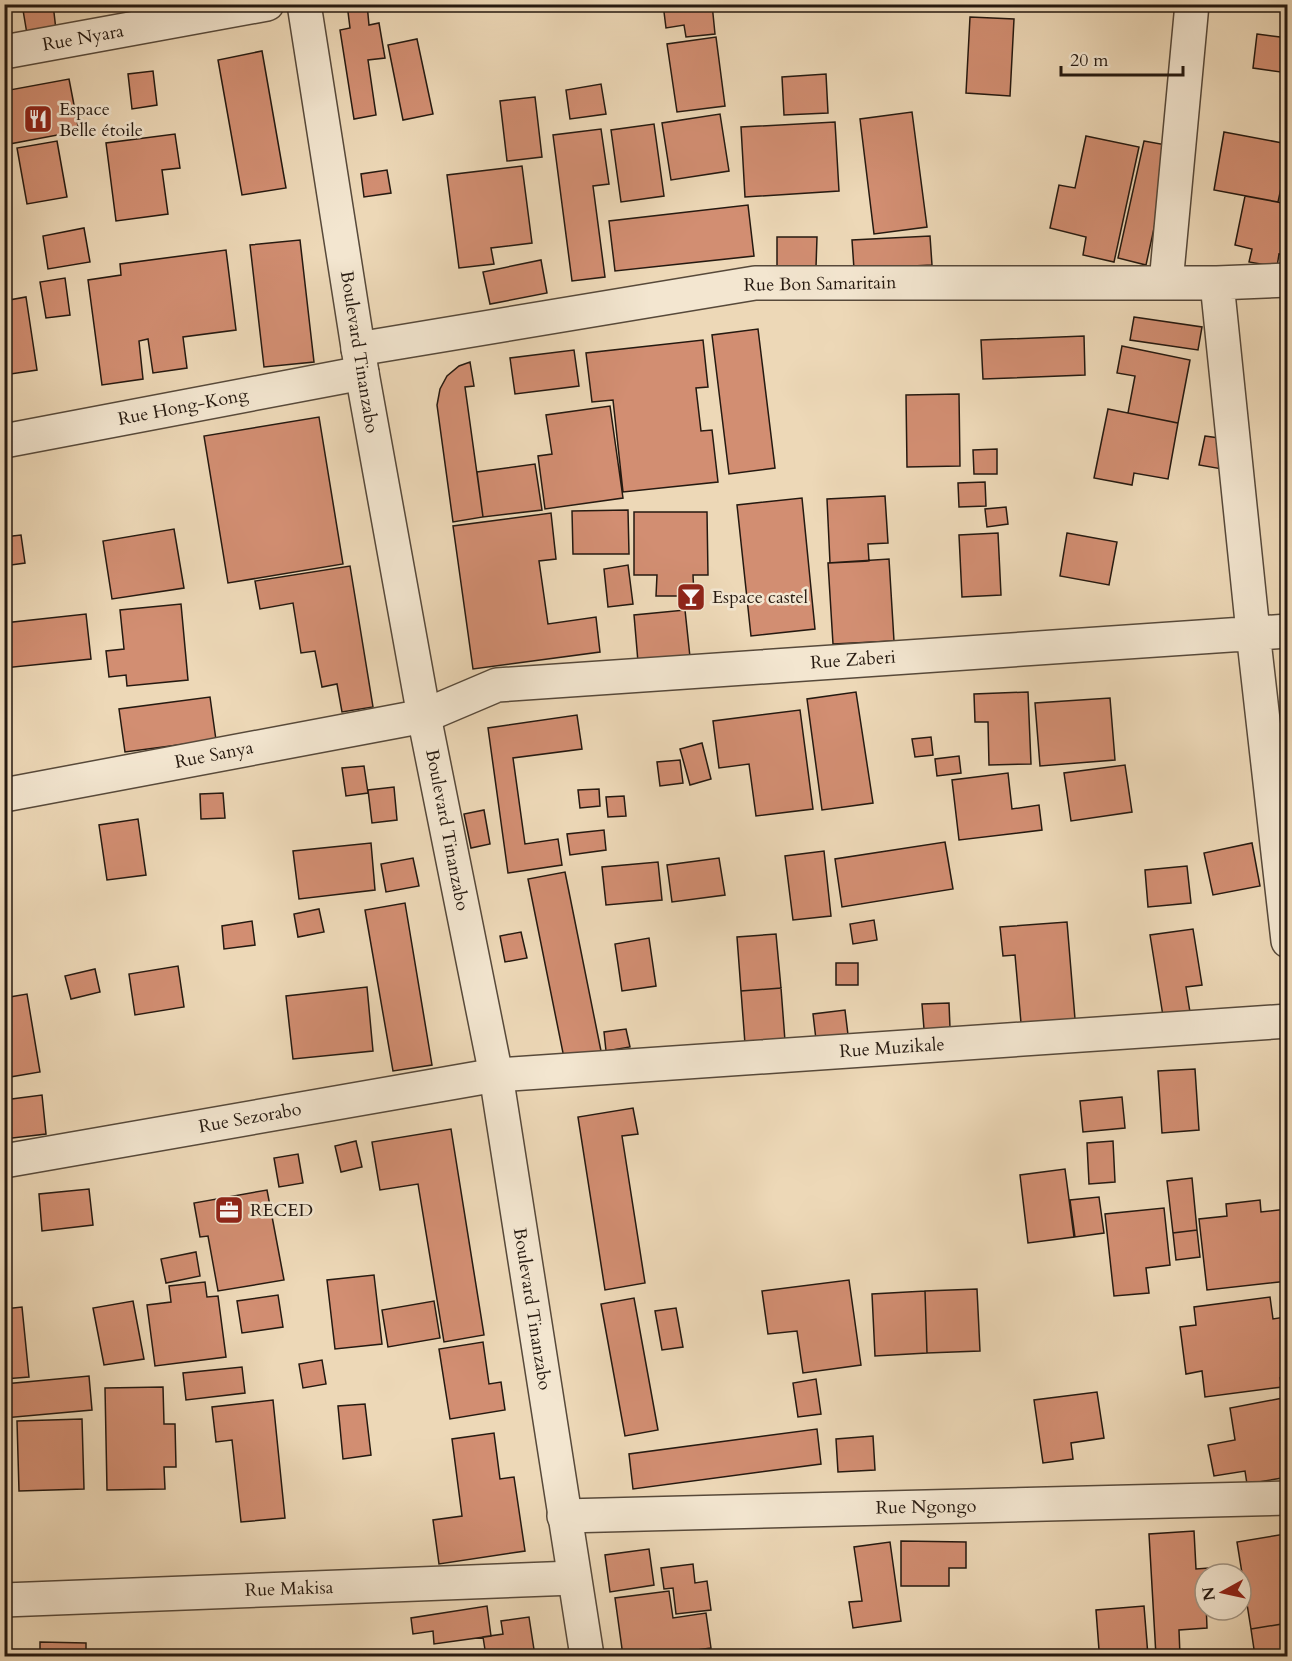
<svg xmlns="http://www.w3.org/2000/svg" width="1292" height="1661" font-family="Cardo,serif">
	<style>
		.building { fill: #d28e72; stroke: #251910; stroke-width: 1.5 }
		.lines { fill: none; stroke-linecap: round; stroke-linejoin: round }
		.minor-casing { stroke: #57493a; stroke-width: 36 }
		.tertiary-casing { stroke: #57493a; stroke-width: 36 }
		.minor { stroke: #f3e6d0; stroke-width: 33 }
		.tertiary { stroke: #f3e6d0; stroke-width: 33 }
		.labels { text-anchor: middle; dominant-baseline: central; stroke-width: 5; stroke-linejoin: round; paint-order: stroke }
		.street-label { font-size: 18px; fill: #251910; stroke: #f3e6d0 }
		.poi-label { font-size: 18px; fill: #251910; stroke: #f3e6d0; text-anchor: start }
	</style>
	<rect width="100%" height="100%" fill="#edd8b7"/>
	<filter id="stains"><feTurbulence type="fractalNoise" baseFrequency=".00333" numOctaves="4"/><feColorMatrix values="0 0 0 0 .2 0 0 0 0 .09 0 0 0 0 .02 0 0 0 .5 -.17"/></filter>
	<radialGradient id="worn" r=".72"><stop offset=".6" stop-color="#630" stop-opacity="0"/><stop offset="1" stop-color="#630" stop-opacity=".3"/></radialGradient>
	<!-- building -->
	<path class="building" d="M22,4H53L56,30L27,34Z
		M347,4H367L369,25L379,23L385,58L368,60L376,115L354,119L340,30L350,28Z
		M663,4H712L715,34L686,37L684,25L666,28Z
		M970,17L1014,19L1010,96L966,93Z
		M1257,34L1288,38V73L1253,68Z
		M716,37L725,106L677,112L667,44Z
		M417,39L433,114L403,120L388,45Z
		M262,51L286,188L242,195L218,60Z
		M153,71L157,105L132,109L128,74Z
		M826,74L828,113L784,115L782,77Z
		M69,79L79,131L4,145V91Z
		M601,84L606,114L570,119L566,90Z
		M535,97L542,157L507,161L500,101Z
		M912,112L927,227L874,234L860,119Z
		M720,114L729,171L671,180L662,123Z
		M835,122L839,191L745,197L741,127Z
		M654,124L664,196L621,202L611,130Z
		M601,129L609,184L593,186L605,277L572,281L553,135Z
		M1224,132L1288,144V156L1278,202L1214,190Z
		M175,134L180,168L162,170L168,214L116,221L106,143Z
		M1086,136L1139,147L1114,262L1083,255L1086,237L1050,228L1059,185L1075,188Z
		M57,141L67,197L27,204L17,148Z
		M1144,141L1172,146L1146,265L1118,258Z
		M522,166L532,243L491,248L494,264L459,268L447,175Z
		M387,170L391,193L364,197L361,174Z
		M1245,196L1288,204V256L1279,254L1277,267L1249,262L1252,249L1235,245Z
		M748,205L754,256L615,271L609,221Z
		M84,228L90,262L48,269L43,236Z
		M930,236L932,265L854,269L852,240Z
		M777,237H817L816,267H777Z
		M300,240L314,362L264,367L250,245Z
		M226,250L236,330L183,337L187,368L153,373L148,339L139,341L143,379L102,385L88,280L121,275L120,264Z
		M541,260L547,293L490,304L483,272Z
		M65,278L70,315L46,318L40,282Z
		M26,297L37,370L4,375V301Z
		M1134,317L1202,327L1198,350L1130,340Z
		M758,329L775,468L729,474L712,335Z
		M1084,336L1085,375L983,379L981,340Z
		M703,340L708,387L696,388L701,431L712,430L718,482L623,492L613,400L592,402L586,353Z
		M1122,346L1190,360L1178,423L1128,413L1135,376L1117,373Z
		M574,350L579,386L515,394L510,358Z
		M470,362L474,386L465,387L483,517L453,522L437,405L440,389L447,376L459,366Z
		M959,394L960,466L907,467L906,395Z
		M610,406L623,498L545,509L538,456L552,454L546,415Z
		M1108,409L1178,423L1168,479L1134,473L1132,485L1094,478Z
		M319,417L343,564L228,583L204,436Z
		M1205,436L1226,439L1222,469L1199,465Z
		M997,449V474H974L973,450Z
		M535,464L542,510L483,517L477,472Z
		M985,482L986,506L959,507L958,483Z
		M885,496L888,543L868,544L869,561L830,563L827,499Z
		M802,498L815,629L751,636L737,505Z
		M1006,507L1008,524L987,527L985,509Z
		M628,510L629,554H573L572,511Z
		M634,512H707L708,575H693L694,596H656L657,575H634Z
		M551,513L556,559L539,561L548,624L596,617L600,652L473,669L453,526Z
		M1288,517V555L1281,554Z
		M174,529L184,588L112,599L103,541Z
		M998,533L1001,595L962,597L959,535Z
		M1067,533L1117,542L1109,585L1060,576Z
		M21,535L25,563L4,566V537Z
		M889,559L894,641L833,644L828,563Z
		M628,565L633,604L608,607L604,569Z
		M350,566L373,707L342,712L337,684L322,687L315,651L301,653L293,603L260,609L255,581Z
		M181,604L188,680L127,686L126,675L109,677L106,651L124,649L120,610Z
		M685,610L690,657L638,662L634,615Z
		M86,614L91,659L4,668V623Z
		M856,692L873,803L822,810L807,699Z
		M1028,692L1031,764L989,765L988,722H975L974,694Z
		M210,697L216,740L125,752L119,709Z
		M1110,698L1115,760L1040,766L1035,703Z
		M800,710L813,809L756,816L749,764L719,768L713,721Z
		M577,715L582,749L513,758L525,844L558,839L562,865L508,873L488,728Z
		M931,737L933,755L915,757L912,739Z
		M702,743L711,779L690,785L680,749Z
		M959,756L961,773L937,776L935,759Z
		M680,760L683,783L660,786L657,762Z
		M1125,765L1132,812L1071,821L1064,773Z
		M364,766L368,793L346,796L342,768Z
		M1008,773L1012,809L1039,805L1042,830L959,840L952,780Z
		M394,787L397,820L372,823L368,790Z
		M599,789L600,806L580,808L578,790Z
		M223,793L225,818L201,819L200,794Z
		M624,796L626,816L608,817L606,797Z
		M484,810L490,844L471,848L464,814Z
		M138,819L146,875L107,880L99,825Z
		M604,830L606,850L570,855L567,834Z
		M945,842L953,889L842,907L835,859Z
		M371,843L375,890L299,899L293,851Z
		M1252,843L1260,886L1213,895L1204,853Z
		M824,851L831,916L793,920L785,856Z
		M413,858L419,886L386,892L381,864Z
		M719,858L725,895L672,902L667,865Z
		M658,862L662,900L606,905L602,867Z
		M1187,866L1191,903L1148,907L1145,870Z
		M565,872L602,1056L565,1063L528,879Z
		M405,903L432,1065L393,1071L365,910Z
		M319,909L324,932L298,937L294,914Z
		M874,920L877,940L853,944L850,924Z
		M252,921L255,945L224,949L222,926Z
		M1067,922L1075,1019L1021,1023L1015,955L1003,956L1000,927Z
		M1193,929L1202,985L1186,987L1190,1012L1163,1016L1150,935Z
		M521,932L527,958L505,962L500,936Z
		M776,934L781,988L741,991L737,937Z
		M649,938L656,986L622,991L615,944Z
		M836,963H858V985H836Z
		M178,966L184,1007L135,1015L129,974Z
		M95,969L100,992L71,999L65,976Z
		M367,987L373,1051L293,1059L286,996Z
		M781,988L785,1041L745,1044L741,991Z
		M27,994L40,1072L4,1078V998Z
		M949,1003L950,1028L924,1029L922,1004Z
		M845,1010L849,1043L817,1048L813,1014Z
		M626,1029L630,1047L606,1051L604,1032Z
		M1195,1069L1199,1130L1162,1133L1158,1071Z
		M42,1095L46,1134L4,1139V1100Z
		M1122,1097L1125,1128L1083,1132L1080,1101Z
		M633,1108L638,1134L622,1136L645,1283L605,1290L578,1117Z
		M451,1129L484,1335L444,1342L418,1184L380,1190L372,1142Z
		M356,1141L362,1167L341,1172L335,1146Z
		M1113,1141L1115,1182L1089,1184L1087,1143Z
		M298,1154L303,1183L279,1187L274,1158Z
		M1065,1169L1074,1237L1028,1243L1020,1175Z
		M1192,1178L1197,1230L1173,1233L1167,1181Z
		M89,1189L93,1225L42,1231L39,1194Z
		M267,1190L284,1280L218,1291L208,1236L200,1237L194,1203Z
		M1099,1197L1104,1233L1075,1237L1070,1200Z
		M1260,1200L1261,1212L1287,1209L1288,1281L1207,1290L1199,1219L1227,1216L1226,1204Z
		M1164,1208L1170,1265L1146,1268L1149,1293L1114,1296L1105,1214Z
		M1197,1230L1200,1257L1176,1260L1173,1233Z
		M196,1252L200,1276L166,1283L161,1259Z
		M374,1275L382,1344L335,1349L327,1280Z
		M849,1280L861,1365L803,1373L797,1331L768,1334L762,1291Z
		M205,1282L207,1297L218,1296L226,1357L155,1366L147,1305L171,1302L169,1286Z
		M977,1289L980,1351L927,1353L925,1291Z
		M925,1291L927,1353L875,1356L872,1294Z
		M278,1295L283,1327L242,1333L237,1301Z
		M1270,1297L1273,1319L1285,1317L1288,1334V1377L1280,1378L1282,1387L1205,1397L1202,1371L1186,1374L1180,1327L1196,1325L1194,1307Z
		M634,1298L658,1430L625,1436L601,1304Z
		M133,1301L144,1359L104,1365L93,1308Z
		M434,1301L440,1338L388,1347L382,1310Z
		M22,1307L29,1377L4,1379V1309Z
		M676,1308L683,1347L662,1350L655,1311Z
		M483,1342L489,1384L501,1382L505,1410L450,1419L439,1349Z
		M322,1360L326,1384L303,1388L299,1364Z
		M242,1367L245,1393L186,1400L183,1373Z
		M89,1376L92,1410L4,1418V1384Z
		M816,1379L821,1414L798,1417L793,1383Z
		M163,1387L164,1424H175L176,1467H164L165,1489L107,1490L105,1388Z
		M1097,1392L1104,1438L1071,1443L1073,1459L1043,1463L1034,1400Z
		M1288,1397V1477L1247,1484L1245,1471L1214,1476L1208,1445L1235,1440L1230,1408Z
		M273,1400L285,1518L241,1522L232,1440L216,1442L212,1407Z
		M365,1404L371,1455L343,1459L338,1406Z
		M82,1419L84,1489L19,1491L17,1421Z
		M817,1429L821,1464L633,1489L629,1454Z
		M494,1433L500,1479L514,1477L525,1551L439,1564L433,1520L462,1516L452,1439Z
		M873,1436L875,1470L838,1472L836,1439Z
		M1194,1531L1196,1569L1222,1567L1223,1574H1205L1207,1628L1179,1630L1180,1656H1156L1149,1534Z
		M1285,1534L1288,1553V1623L1251,1629L1237,1542Z
		M901,1541L966,1542V1568H949V1586H901Z
		M890,1542L901,1621L853,1628L849,1602L862,1601L854,1547Z
		M649,1549L654,1585L610,1592L605,1555Z
		M693,1564L695,1583L707,1581L711,1610L676,1614L673,1588L664,1589L661,1568Z
		M669,1591L673,1618L706,1613L711,1648L669,1654V1656H623L615,1598Z
		M487,1606L491,1636L434,1644L433,1631L413,1634L411,1618Z
		M1144,1606L1148,1656H1108V1650H1099L1096,1610Z
		M529,1617L535,1656H486L483,1637L503,1634L501,1621Z
		M1288,1623V1656H1255L1251,1629Z
		M40,1642L86,1643V1656H40Z
		M4,1644H10L11,1656H4Z"/>
	<g class="lines">
		<!-- minor casing -->
		<g class="minor-casing">
			<path id="minor" d="M4,52L267,4
				M1166,283L1192,4
				M1217,283L1253,632L1288,941
				M358,349L755,283H1217L1288,280
				M4,441L362,373
				M4,795L424,716L497,685L1288,631
				M4,1161L496,1075L1288,1021
				M564,1516L1288,1498
				M4,1600L574,1578"/>
		</g>
		<!-- tertiary casing -->
		<g class="tertiary-casing">
			<path id="tertiary" d="M304,4L362,373L424,716L496,1075L587,1656"/>
		</g>
		<!-- minor -->
		<use href="#minor" class="minor"/>
		<!-- tertiary -->
		<use href="#tertiary" class="tertiary"/>
	</g>
	<!-- icons -->
	<defs>
		<g id="restaurant-square" transform="scale(1.5)"><rect x="-9" y="-9" width="18" height="18" rx="4" fill="#8f2418" stroke="#f3e6d0"/><path d="M-5-6h1v4h1v-4h1v4h1v-4h1v5L-1.5 .5V6h-2V.5L-5-1ZM5-6V6H3V1.5H1.5Q1.5-4 5-6Z" fill="#fff"/></g>
		<g id="bar-square" transform="scale(1.5)"><rect x="-9" y="-9" width="18" height="18" rx="4" fill="#8f2418" stroke="#f3e6d0"/><path d="M-6-5H6L.8 .8V4.5H3.5V6h-7V4.5H-.8V.8Z" fill="#fff"/></g>
		<g id="office-square" transform="scale(1.5)"><rect x="-9" y="-9" width="18" height="18" rx="4" fill="#8f2418" stroke="#f3e6d0"/><path d="M-6-3h4V-5.5h4V-3h4V5H-6ZM-1-4.5V-3h2v-1.5ZM-6 0V1H6V0Z" fill="#fff"/></g>
	</defs>
	<g fill-rule="evenodd">
		<use href="#restaurant-square" x="38" y="119"/>
		<use href="#bar-square" x="691" y="597"/>
		<use href="#office-square" x="229" y="1210"/>
	</g>
	<g class="labels">
		<!-- street labels -->
		<g class="street-label">
			<text transform="translate(83 38) rotate(-10)">Rue Nyara</text>
			<text transform="translate(820 284) rotate(-1)">Rue Bon Samaritain</text>
			<text transform="translate(359 352) rotate(81)">Boulevard Tinanzabo</text>
			<text transform="translate(183 407) rotate(-11)">Rue Hong-Kong</text>
			<text transform="translate(853 660) rotate(-4)">Rue Zaberi</text>
			<text transform="translate(214 755) rotate(-11)">Rue Sanya</text>
			<text transform="translate(447 830) rotate(79)">Boulevard Tinanzabo</text>
			<text transform="translate(892 1048) rotate(-4)">Rue Muzikale</text>
			<text transform="translate(250 1118) rotate(-10)">Rue Sezorabo</text>
			<text transform="translate(532 1309) rotate(81)">Boulevard Tinanzabo</text>
			<text transform="translate(926 1507) rotate(-1)">Rue Ngongo</text>
			<text transform="translate(289 1589) rotate(-2)">Rue Makisa</text>
		</g>
		<!-- poi labels -->
		<g class="poi-label">
			<text x="59" y="109">Espace<tspan x="59" dy="21">Belle étoile</tspan></text>
			<text x="712" y="597">Espace castel</text>
			<text x="250" y="1210">RECED</text>
		</g>
	</g>
	<!-- margin -->
	<rect width="1292" height="1661" fill="none" stroke="#edd8b7" stroke-width="24"/>
	<rect x="6" y="6" width="1280" height="1649" fill="none" stroke="#251910" stroke-width="3"/>
	<rect x="12" y="12" width="1268" height="1637" fill="none" stroke="#251910" stroke-width="1.5"/>
	<!-- north arrow -->
	<g transform="translate(1223 1592) rotate(262)"><circle r="28" fill="#f3e6d0" stroke="#a19483" stroke-width="1.5"/>
	<path d="M0-4.5L10 22L0 15L-10 22Z" fill="#8f2418"/>
	<text y="-9" font-size="16" font-weight="bold" text-anchor="middle" fill="#251910">N</text>
	</g>
	<!-- scale -->
	<path d="M1061 66v9h122v-9" fill="none" stroke="#251910" stroke-width="3"/>
	<text x="1070" y="66" font-size="18" fill="#251910" stroke="#f3e6d0" stroke-width="4.5" paint-order="stroke">20 m</text>
	<rect width="100%" height="100%" filter="url(#stains)"/>
	<rect width="100%" height="100%" fill="url(#worn)"/>
</svg>
